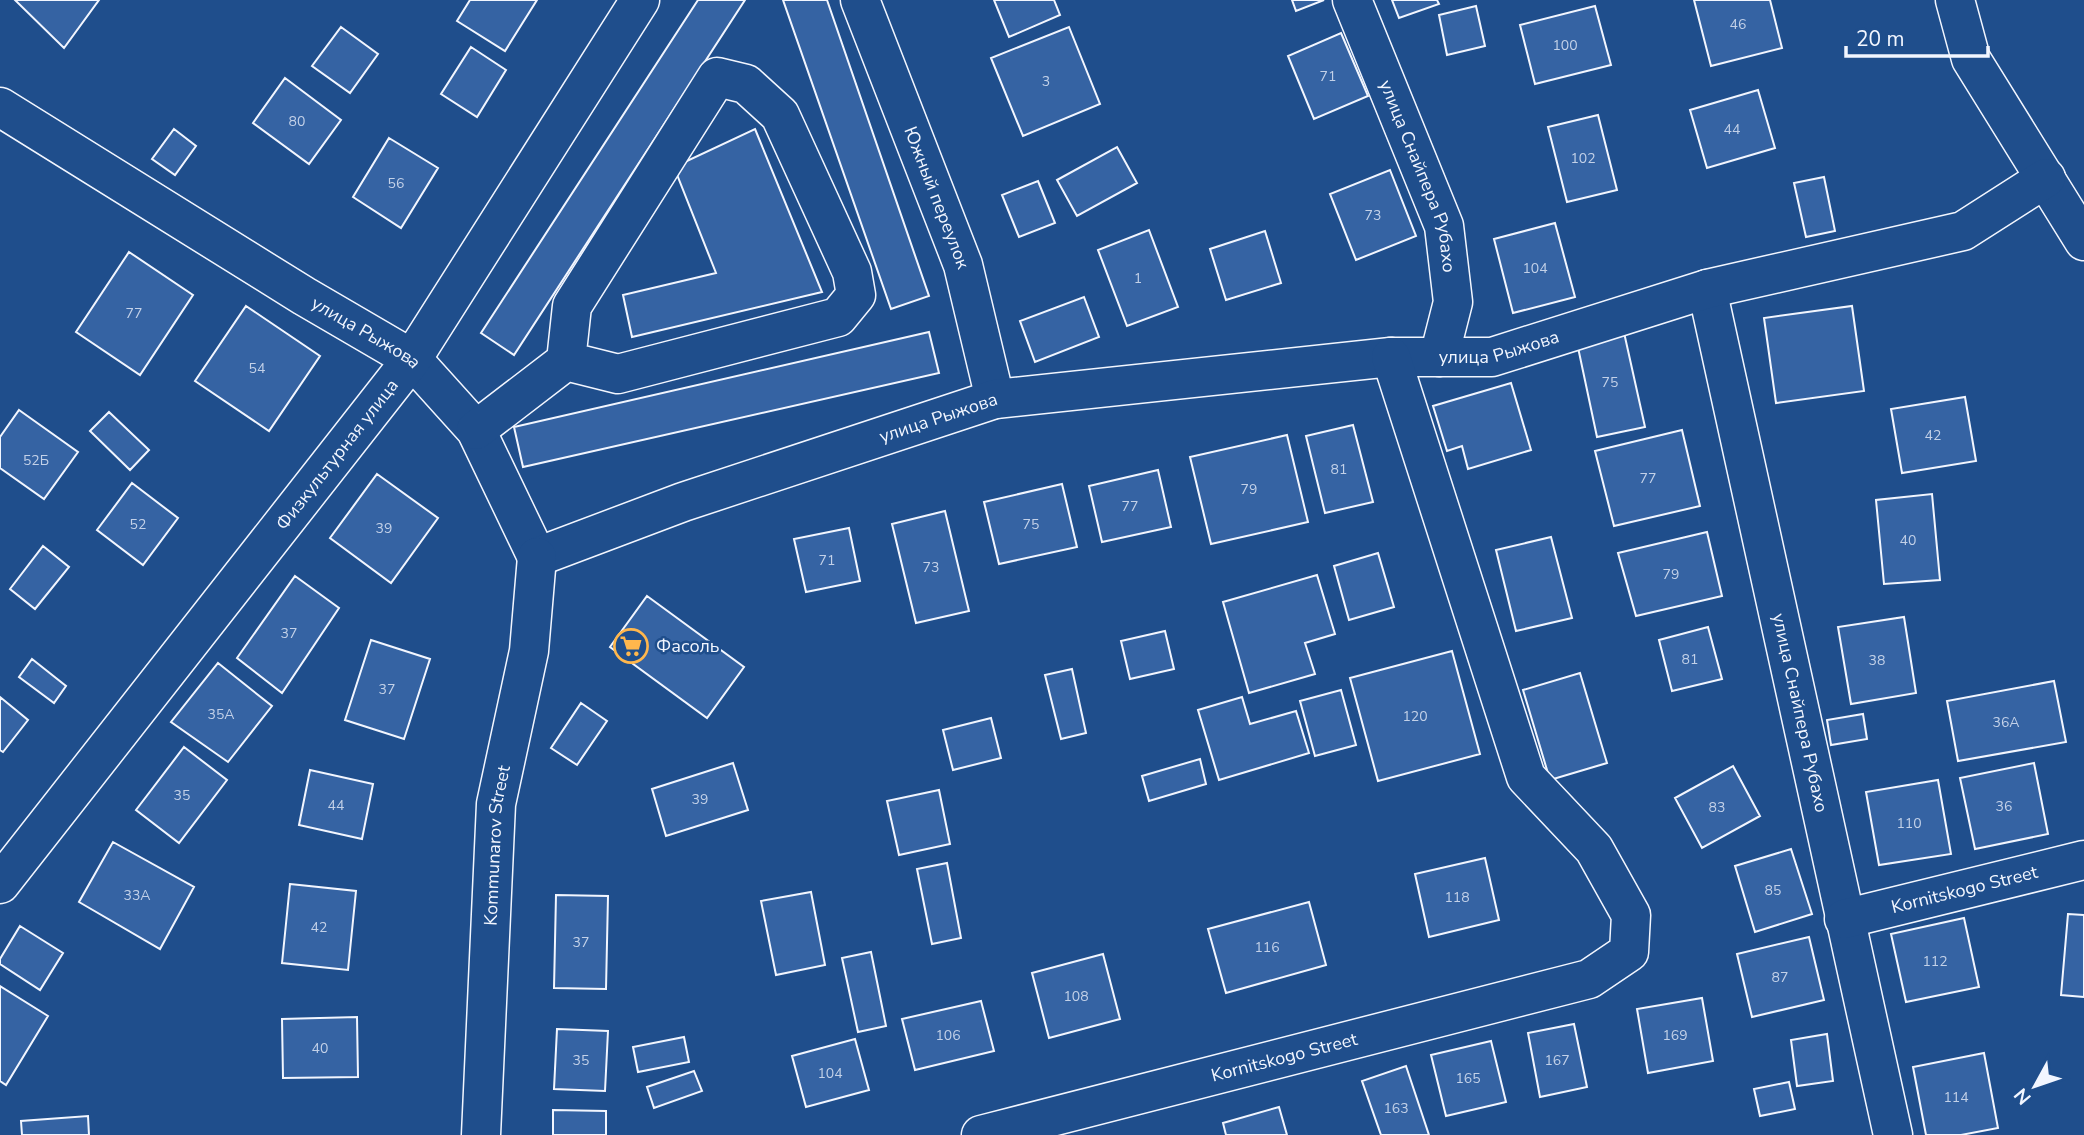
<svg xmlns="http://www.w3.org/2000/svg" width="2084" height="1135" font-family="'Nunito Sans',sans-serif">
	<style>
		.building { fill: #3563a3; stroke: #f2f6ff; stroke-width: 2 }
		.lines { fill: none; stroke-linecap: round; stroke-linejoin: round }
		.minor-casing { stroke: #f2f6ff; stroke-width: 41 }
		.minor { stroke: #1f4e8c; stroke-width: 38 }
		.labels { text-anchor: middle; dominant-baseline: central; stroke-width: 5; stroke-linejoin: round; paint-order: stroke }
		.number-label { font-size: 14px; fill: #c3d1e8 }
		.street-label { font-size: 18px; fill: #f2f6ff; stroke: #1f4e8c }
		.poi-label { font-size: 18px; fill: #f2f6ff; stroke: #1f4e8c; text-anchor: start }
	</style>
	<rect width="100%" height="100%" fill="#1f4e8c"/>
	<!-- building -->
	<path class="building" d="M15,0H99L64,48Z
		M470,0H537L505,51L457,21Z
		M698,0H745L514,355L481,333Z
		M783,0H827L929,296L891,309Z
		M994,0H1054L1060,15L1009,37Z
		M1292,0H1324L1296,11Z
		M1392,0H1437L1439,4L1399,18Z
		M1694,0H1770L1782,48L1711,66Z
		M1476,6L1485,46L1447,55L1439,15Z
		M1595,6L1611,65L1535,84L1520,25Z
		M341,27L378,54L350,93L312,66Z
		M1069,27L1100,104L1023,136L991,58Z
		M1341,33L1368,96L1314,119L1288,56Z
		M471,47L506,70L477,117L441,94Z
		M285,78L341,120L309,164L253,123Z
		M1758,90L1775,148L1707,168L1690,110Z
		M1598,115L1617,190L1567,202L1548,127Z
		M174,129L196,146L175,175L152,159Z
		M755,129L822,292L632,337L623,295L716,273L674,167Z
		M389,138L438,168L401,228L353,197Z
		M1117,147L1137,183L1077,216L1057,180Z
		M1390,170L1416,236L1356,260L1330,194Z
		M1824,177L1835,231L1806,237L1794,183Z
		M1038,181L1055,223L1019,237L1002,195Z
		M1555,223L1575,297L1513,313L1494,239Z
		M1149,230L1178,307L1127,326L1098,250Z
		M1265,231L1281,283L1226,300L1210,249Z
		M129,252L193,295L140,375L76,332Z
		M1084,297L1099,337L1035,362L1020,321Z
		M246,306L320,356L269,431L195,381Z
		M1852,306L1864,391L1776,403L1764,318Z
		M1623,328L1645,427L1597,437L1576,338Z
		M929,332L939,373L523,467L514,427Z
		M1511,383L1531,450L1468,469L1462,446L1447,451L1433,406Z
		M1965,397L1976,461L1902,473L1891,409Z
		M19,410L78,452L44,499L0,468V437Z
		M109,412L149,450L130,470L90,431Z
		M1353,425L1373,502L1325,513L1306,436Z
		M1682,430L1700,506L1614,526L1595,451Z
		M1287,435L1308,522L1211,544L1190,457Z
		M1158,470L1171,527L1102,542L1089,486Z
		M377,474L438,518L391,583L330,538Z
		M132,483L178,518L143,565L97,530Z
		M1062,484L1077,547L999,564L984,502Z
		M1932,494L1940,580L1884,584L1876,500Z
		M945,511L969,611L916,623L892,524Z
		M849,528L860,581L806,592L794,539Z
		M1707,532L1722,596L1636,616L1618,553Z
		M1551,537L1572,618L1516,631L1496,550Z
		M43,546L69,567L35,609L10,589Z
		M1378,553L1394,607L1349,620L1334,566Z
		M1317,575L1335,634L1305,643L1315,674L1249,693L1223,602Z
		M295,576L339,608L282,693L237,658Z
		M647,596L744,667L707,718L610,647Z
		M1904,617L1916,693L1851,704L1838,627Z
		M1708,627L1722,679L1672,691L1659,640Z
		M1165,631L1174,669L1130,679L1121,641Z
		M371,640L430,659L404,739L345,720Z
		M1452,651L1480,754L1378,781L1350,678Z
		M32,659L66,686L54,703L19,677Z
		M218,663L272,706L228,762L171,722Z
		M1072,669L1086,733L1061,739L1045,675Z
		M1580,673L1607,763L1550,780L1523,690Z
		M2054,681L2066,742L1958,761L1947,701Z
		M1341,690L1356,745L1315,756L1300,701Z
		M0,697L28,720L3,752L0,750Z
		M1242,697L1250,724L1296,711L1309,753L1219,780L1198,710Z
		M581,703L607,721L577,765L551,748Z
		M1863,714L1867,739L1831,745L1827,720Z
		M991,718L1001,758L953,770L943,730Z
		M184,747L227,780L179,843L136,810Z
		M1200,759L1206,784L1149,801L1142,776Z
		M733,763L748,810L666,836L652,789Z
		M2034,763L2048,834L1975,849L1960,778Z
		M1733,766L1760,816L1702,848L1675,798Z
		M310,770L373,784L362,839L299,825Z
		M1938,780L1951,854L1879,865L1866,792Z
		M939,790L950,844L899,855L887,801Z
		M113,842L194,887L160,949L79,902Z
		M1791,849L1812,914L1755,932L1735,866Z
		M1485,858L1499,920L1429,937L1415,874Z
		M947,863L961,938L932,944L917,869Z
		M290,884L356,891L348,970L282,963Z
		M811,892L825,965L776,975L761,901Z
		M556,895L608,896L606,989L554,988Z
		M1309,902L1326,965L1226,993L1208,929Z
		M2068,914L2084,915V997L2061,995Z
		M1964,918L1979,987L1906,1002L1891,934Z
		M20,926L63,953L40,990L0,964V959Z
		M1809,937L1824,1000L1752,1017L1737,954Z
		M871,952L886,1026L858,1032L842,958Z
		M1103,954L1120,1019L1049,1038L1032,973Z
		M0,986L48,1016L6,1085L0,1081Z
		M1702,998L1713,1061L1648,1073L1637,1009Z
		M981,1001L994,1051L915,1070L902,1019Z
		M357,1017L358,1077L283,1078L282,1019Z
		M1574,1024L1587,1087L1540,1097L1528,1033Z
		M557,1029L608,1031L605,1091L554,1089Z
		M1827,1034L1833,1081L1797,1086L1791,1040Z
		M684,1037L689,1062L638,1072L633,1047Z
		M855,1039L869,1090L806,1107L792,1056Z
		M1491,1041L1506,1102L1446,1116L1431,1055Z
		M1984,1053L1998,1128L1961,1135H1926L1913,1067Z
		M1406,1066L1429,1135H1381L1362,1081Z
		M694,1071L702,1091L654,1108L647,1087Z
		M1789,1082L1795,1109L1760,1116L1754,1089Z
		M1279,1107L1287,1135H1226L1223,1123Z
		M553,1110L606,1111V1135H553Z
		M88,1116L89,1135H22L21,1121Z"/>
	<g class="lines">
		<!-- minor casing -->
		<g class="minor-casing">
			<g id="minor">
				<path id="s1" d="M860,0L963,265L995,399"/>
				<path id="s2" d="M1352,0L1444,226L1453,302L1439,357"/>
				<path d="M1955,0L1971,59L2084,241"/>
				<path id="s3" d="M0,107L304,296L412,359L476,430L537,557"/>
				<path id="s4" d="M1707,289L1893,1135"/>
				<path d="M476,430L566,361L572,306L717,77L746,84L780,115L852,272L856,295L838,317L618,374L566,361"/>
				<path id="s5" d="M537,557L683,502L995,399L1391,357H1492L1707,289L1963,231L2046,178"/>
				<path id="s6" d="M0,884L412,359L640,0"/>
				<path id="s7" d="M1844,919L2084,860"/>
				<path id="s8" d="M481,1135L496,804L529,651L537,557"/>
				<path id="s9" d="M981,1135L1589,979L1629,952L1631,915L1594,849L1526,777L1391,357"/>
			</g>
		</g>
		<!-- minor -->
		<use href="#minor" class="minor"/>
	</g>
	<!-- icons -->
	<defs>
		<g id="supermarket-ring" transform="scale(1.75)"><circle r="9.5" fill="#1f4e8c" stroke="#ffb74d" stroke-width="1.5"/><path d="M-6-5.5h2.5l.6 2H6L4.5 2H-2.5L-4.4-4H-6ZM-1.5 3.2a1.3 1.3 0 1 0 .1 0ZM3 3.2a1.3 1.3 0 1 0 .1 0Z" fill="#ffb74d"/></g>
	</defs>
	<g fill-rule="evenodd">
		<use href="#supermarket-ring" x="631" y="646"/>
	</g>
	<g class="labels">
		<!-- number labels -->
		<g class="number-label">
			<text x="1738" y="24">46</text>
			<text x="1565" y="45">100</text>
			<text x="1328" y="76">71</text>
			<text x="1046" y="81">3</text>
			<text x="297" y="121">80</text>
			<text x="1732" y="129">44</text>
			<text x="1583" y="158">102</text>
			<text x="396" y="183">56</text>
			<text x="1373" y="215">73</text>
			<text x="1535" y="268">104</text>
			<text x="1138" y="278">1</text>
			<text x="134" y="313">77</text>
			<text x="257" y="368">54</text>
			<text x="1610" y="382">75</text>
			<text x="1933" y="435">42</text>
			<text x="36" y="460">52Б</text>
			<text x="1339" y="469">81</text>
			<text x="1648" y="478">77</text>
			<text x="1249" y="489">79</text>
			<text x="1130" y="506">77</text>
			<text x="138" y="524">52</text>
			<text x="1031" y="524">75</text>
			<text x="384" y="528">39</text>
			<text x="1908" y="540">40</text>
			<text x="827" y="560">71</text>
			<text x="931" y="567">73</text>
			<text x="1671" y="574">79</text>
			<text x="289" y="633">37</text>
			<text x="1690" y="659">81</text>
			<text x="1877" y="660">38</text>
			<text x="387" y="689">37</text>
			<text x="221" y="714">35А</text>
			<text x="1415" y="716">120</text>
			<text x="2006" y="722">36А</text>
			<text x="182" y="795">35</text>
			<text x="700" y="799">39</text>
			<text x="336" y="805">44</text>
			<text x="2004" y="806">36</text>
			<text x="1717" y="807">83</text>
			<text x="1909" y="823">110</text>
			<text x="1773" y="890">85</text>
			<text x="137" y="895">33А</text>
			<text x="1457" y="897">118</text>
			<text x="319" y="927">42</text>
			<text x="581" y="942">37</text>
			<text x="1267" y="947">116</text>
			<text x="1935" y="961">112</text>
			<text x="1780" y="977">87</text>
			<text x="1076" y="996">108</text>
			<text x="948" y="1035">106</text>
			<text x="1675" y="1035">169</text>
			<text x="320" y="1048">40</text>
			<text x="581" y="1060">35</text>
			<text x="1557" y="1060">167</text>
			<text x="830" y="1073">104</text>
			<text x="1468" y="1078">165</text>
			<text x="1956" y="1097">114</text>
			<text x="1396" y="1108">163</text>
		</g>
		<!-- street labels -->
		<g class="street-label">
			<text stroke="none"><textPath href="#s2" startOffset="189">улица Снайпера Рубахо</textPath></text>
			<text stroke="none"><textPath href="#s1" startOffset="212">Южный переулок</textPath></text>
			<text stroke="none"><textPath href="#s3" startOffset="430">улица Рыжова</textPath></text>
			<text stroke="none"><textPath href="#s5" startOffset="992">улица Рыжова</textPath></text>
			<text stroke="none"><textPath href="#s5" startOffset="425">улица Рыжова</textPath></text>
			<text stroke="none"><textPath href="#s6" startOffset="546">Физкультурная улица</textPath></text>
			<text stroke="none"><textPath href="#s4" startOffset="434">улица Снайпера Рубахо</textPath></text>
			<text stroke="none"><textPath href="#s8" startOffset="290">Kommunarov Street</textPath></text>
			<text stroke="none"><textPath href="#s7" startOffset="124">Kornitskogo Street</textPath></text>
			<text stroke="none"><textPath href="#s9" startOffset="313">Kornitskogo Street</textPath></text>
		</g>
		<!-- poi labels -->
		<g class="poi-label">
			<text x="656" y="646">Фасоль</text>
		</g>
	</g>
	<!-- north arrow -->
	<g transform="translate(2035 1086) rotate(230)" stroke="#1f4e8c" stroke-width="5" paint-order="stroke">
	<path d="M0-5L12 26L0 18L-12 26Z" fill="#f2f6ff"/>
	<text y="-10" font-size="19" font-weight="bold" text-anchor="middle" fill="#f2f6ff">N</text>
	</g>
	<!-- scale -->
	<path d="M1846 46v10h142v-10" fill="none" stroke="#f2f6ff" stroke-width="3.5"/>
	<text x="1856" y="46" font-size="21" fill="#f2f6ff" stroke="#1f4e8c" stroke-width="5" paint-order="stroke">20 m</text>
</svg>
